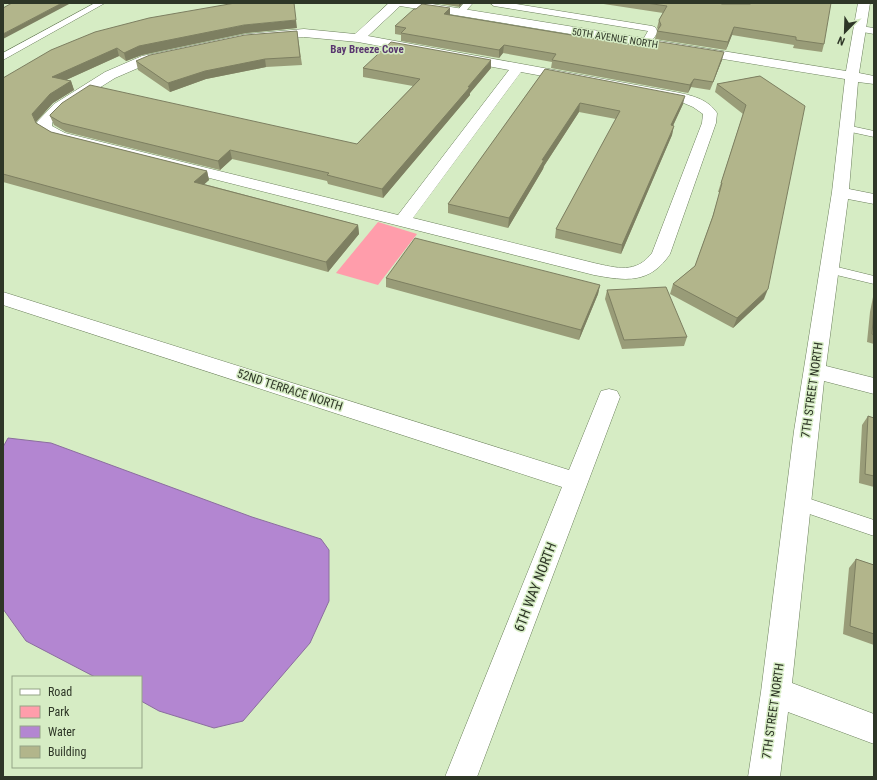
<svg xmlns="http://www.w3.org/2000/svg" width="877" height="780" font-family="'Roboto Condensed',sans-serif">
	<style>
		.green { fill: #ff9dab }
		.water { fill: #b386d1; stroke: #8b6e9e }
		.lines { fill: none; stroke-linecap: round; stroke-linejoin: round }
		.service-casing { stroke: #6c805c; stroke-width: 1 }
		.minor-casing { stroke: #6c805c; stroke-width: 1 }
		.service { fill: #fff; fill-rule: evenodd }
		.minor { fill: #fff; fill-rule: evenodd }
		.wall { fill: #999c78 }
		.shaded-wall { fill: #7d7f61 }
		.building { fill: #b2b58b; stroke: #7d7f61 }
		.labels { text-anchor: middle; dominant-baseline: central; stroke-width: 3; stroke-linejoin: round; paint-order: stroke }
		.far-street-label { font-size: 10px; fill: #2e3627; stroke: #d6ecc4 }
		.far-neighbourhood-label { font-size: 11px; font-weight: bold; fill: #59366f; stroke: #d6ecc4 }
		.street-label { font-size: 12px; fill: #2e3627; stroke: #d6ecc4 }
		.near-street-label { font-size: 14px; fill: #2e3627; stroke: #d6ecc4 }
	</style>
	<rect width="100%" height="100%" fill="#d6ecc4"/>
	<!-- green -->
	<path class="green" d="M378,222L417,234L378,285L336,273Z"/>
	<!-- water -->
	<path class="water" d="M8,438L51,443L252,517L321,539L329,550V601L310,643L243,721L214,728L159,711L141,701V677H95L26,641L3,609V447Z"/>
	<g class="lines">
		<!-- service casing -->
		<g class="service-casing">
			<path id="service" d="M95,3H105L3,60V53Z
				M464,3H473L463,14H457L456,12Z
				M490,3H510L652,26L655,27L658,32L649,45L646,46L641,43L648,31L494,6Z
				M860,26L874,28V34L857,31L855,29L857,27Z
				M846,125L874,131V137L842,130L841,128L842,126Z
				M829,265L874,276V284L824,272L822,269L824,266Z
				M798,495L874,520V536L792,508L789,503L792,498Z"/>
		</g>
		<!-- minor casing -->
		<g class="minor-casing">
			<path id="minor" d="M389,3H426L846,71L858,3H870L859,73L874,76V84L858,82L849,189L874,194V204L848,199L826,366L874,378V394L824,381L792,683L874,714V744L788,712L780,777H748L761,692L794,431L832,192L845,79L400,6L368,36L675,92C691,95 708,99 717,113L716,123L670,254C650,284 626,281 594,275L55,139C46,135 38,132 37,122L54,104L105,72L142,56L246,34L304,29L355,34ZM304,37L358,42L509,70L398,215L65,133L52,126V123L64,110L115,78L152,62L246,42ZM521,72L679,101L693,107L703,114L702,123L652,253C636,274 617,268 594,263L413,218Z
				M3,292L569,470L601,391L609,389L617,391L620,397L477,777H445L562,487L3,305Z"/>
		</g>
		<!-- service -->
		<use href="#service" class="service"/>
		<!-- minor -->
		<use href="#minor" class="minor"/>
	</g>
	<!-- wall -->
	<path class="wall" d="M435,3H463L459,7Z
		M597,3H749L744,4L824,44L822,52L793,48L794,45L732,35L726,50L655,39L657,31L658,29L657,28L659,20L663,13Z
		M450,15L722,60L710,90L691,87L688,93L551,68L552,62L503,53L499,58L401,41V35L395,34V26Z
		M297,28L246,33L142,55L126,61L119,56L66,80L71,81L74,90L53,103L36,122V123L51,132L207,171L209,180L204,184L358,225L359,234L328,272L3,182V78L95,32Z
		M297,31L302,65L266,67L206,79L170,92L138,70L136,61Z
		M363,68H491L470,93V95L383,198L328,184L327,181L232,159L220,170L66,132L54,125L50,116L357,144L413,86L363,77Z
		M545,69L683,104L673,126L672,135L621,254L555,238L556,229L616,119L579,112L544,166L543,169L508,228L448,213V204Z
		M760,76L764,299L733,328L670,294L673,284L695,266L712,218L720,192H718L743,114L715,92L717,84Z
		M386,278L600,285L598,294L579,340L386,287Z
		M607,290L687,337L684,346L622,349L605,299Z
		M874,292V344L867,342L870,312Z
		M868,416L874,418V487L859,483L862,425Z
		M856,559L874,565V645L843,634L849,568Z"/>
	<!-- shaded-wall -->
	<path class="shaded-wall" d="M62,3H71L3,39V34Z
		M459,3H463L459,7Z
		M450,8V16L444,14Z
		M296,20L297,28L246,33L142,55L126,61L124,53L139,46L244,25Z
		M734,27L732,35L726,50L728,42Z
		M504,45L503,53L499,58V50Z
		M117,48L119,56L55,85L52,77Z
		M724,52L722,60L710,90L713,82Z
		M265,59L266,67L206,79L170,92L168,83L205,71Z
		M491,60V68L470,93V95L383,198L382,189Z
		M694,79L691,87L688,93L690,85Z
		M71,81L74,90L53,103L36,122L32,114L50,94Z
		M685,96L683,104L669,134L671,125Z
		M580,103L579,112L544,166L543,169L508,228L509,218L542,160Z
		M674,126L672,135L621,254L622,245Z
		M230,150L232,159L220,170L218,161Z
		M207,171L209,180L197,191L194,182Z
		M358,225L359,234L328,272L326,262Z
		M600,285L598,294L579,340L581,330Z
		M768,289L764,299L733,328L737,318Z"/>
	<!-- building -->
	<path class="building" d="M12,3H62L3,34V8Z
		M235,3H294L296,20L244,25L139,46L124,53L117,48L52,77L71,81L50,94L32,114L36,123L51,132L207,171L194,182L358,225L326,262L3,174V78L51,50L95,32L149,18Z
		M646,3H719L722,4H750L752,3H831L824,44L796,40V37L734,27L728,42L657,31L661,25L659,20L667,6Z
		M422,4L450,8L444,14L644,47L648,40L724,52L713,82L694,79L690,85L552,60L556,54L504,45L499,50L401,33L406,28L395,26L414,9H416Z
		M297,31L300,57L265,59L205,71L168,83L136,61L150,55L245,35Z
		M391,42L491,60L468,87H470L382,189L327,175L329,173L230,150L218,161L62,123L50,116V115L62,103L90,85L357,144L420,79L363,68Z
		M545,69L685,96L671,125L674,126L622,245L556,229L620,111L580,103L542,160H544L509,218L448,204Z
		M760,76L805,106L768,289L737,318L673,284L695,266L713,216L722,183H721L746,105L717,84Z
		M415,238L600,285L581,330L386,278Z
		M666,287L687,337L624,340L607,290Z
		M874,307V335L872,334Z
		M868,416L874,418V476L865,474Z
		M856,559L874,565V634L850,626Z"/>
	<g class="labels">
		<!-- far-street labels -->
		<g class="far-street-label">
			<text transform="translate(615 38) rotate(9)">50TH AVENUE NORTH</text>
		</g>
		<!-- far-neighbourhood labels -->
		<g class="far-neighbourhood-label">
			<text x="367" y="49">Bay Breeze Cove</text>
		</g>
		<!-- street labels -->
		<g class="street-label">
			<text transform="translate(290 390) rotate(18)">52ND TERRACE NORTH</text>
			<text transform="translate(812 390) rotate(-82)">7TH STREET NORTH</text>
			<text transform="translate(773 711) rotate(-82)">7TH STREET NORTH</text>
		</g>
		<!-- near-street labels -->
		<g class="near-street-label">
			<text transform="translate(535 587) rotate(-69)">6TH WAY NORTH</text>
		</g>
	</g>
	<!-- border -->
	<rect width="877" height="780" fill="none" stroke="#2e3627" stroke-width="8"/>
	<!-- legend -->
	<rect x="12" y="676" width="130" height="92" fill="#d6ecc4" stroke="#93a385"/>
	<rect x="20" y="689" width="20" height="6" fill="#ffffff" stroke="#93a385"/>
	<text x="48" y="696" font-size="12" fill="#2e3627">Road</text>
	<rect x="20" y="706" width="20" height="12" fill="#ff9dab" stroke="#93a385"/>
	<text x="48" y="716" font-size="12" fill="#2e3627">Park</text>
	<rect x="20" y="726" width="20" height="12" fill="#b386d1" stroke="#93a385"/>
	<text x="48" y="736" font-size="12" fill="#2e3627">Water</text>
	<rect x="20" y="746" width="20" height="12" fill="#b2b58b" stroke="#93a385"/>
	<text x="48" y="756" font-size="12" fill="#2e3627">Building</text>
	<!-- north arrow -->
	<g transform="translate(845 32) rotate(203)" stroke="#d6ecc4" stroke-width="3" paint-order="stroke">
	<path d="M0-3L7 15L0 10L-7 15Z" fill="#2e3627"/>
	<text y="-6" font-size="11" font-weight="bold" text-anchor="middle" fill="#2e3627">N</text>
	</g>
</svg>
